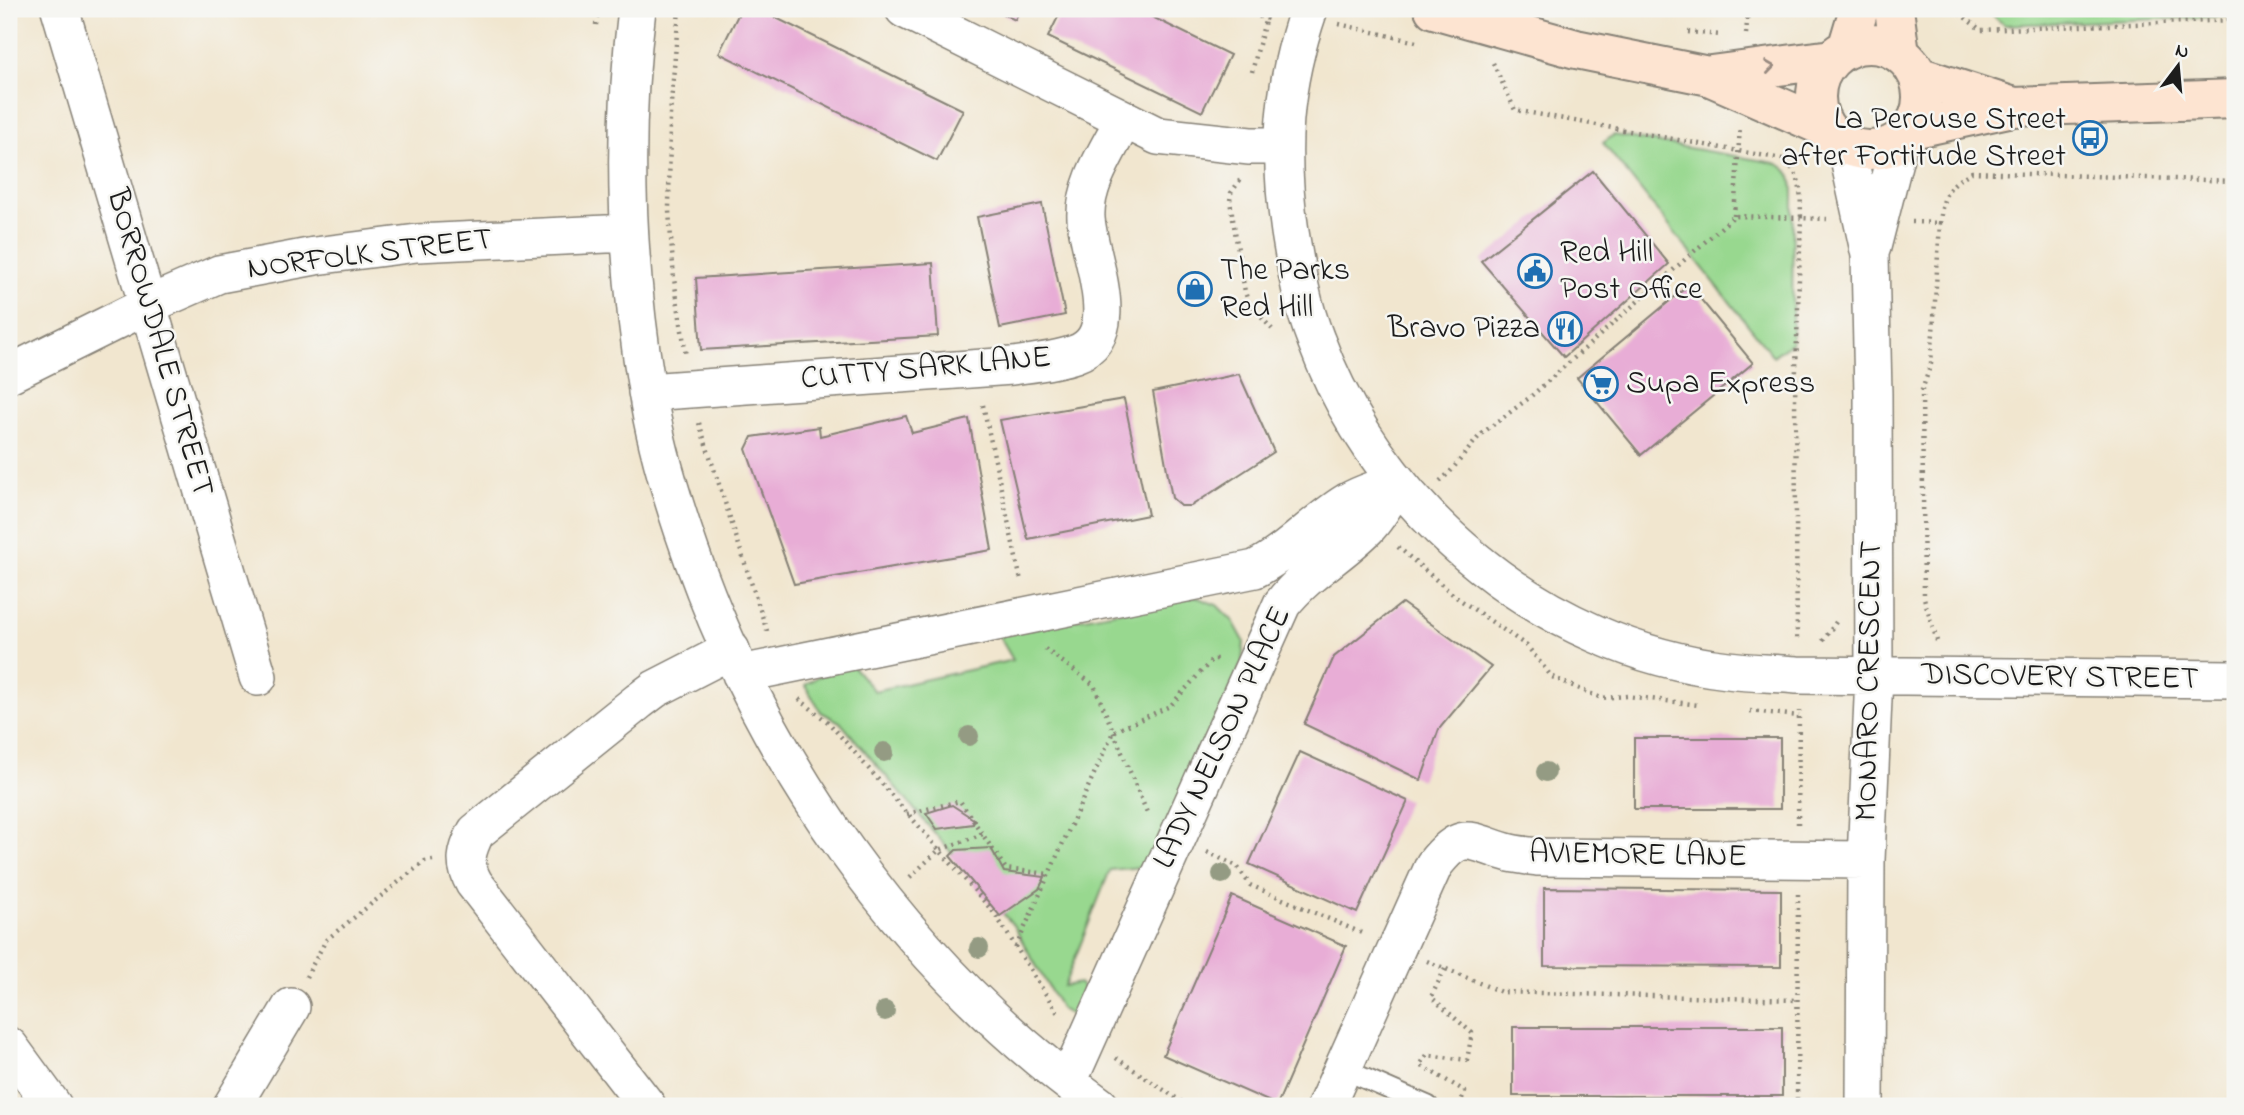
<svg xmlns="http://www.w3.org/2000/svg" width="2244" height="1115" font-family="'Indie Flower',sans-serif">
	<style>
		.green { fill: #98d88f; stroke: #5a7a56; stroke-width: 2 }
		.building { fill: #e8add6 }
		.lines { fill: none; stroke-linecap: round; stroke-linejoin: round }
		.lane-casing { stroke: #868176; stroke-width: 23 }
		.street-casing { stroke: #868176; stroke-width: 40 }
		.secondary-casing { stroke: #868176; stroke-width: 42 }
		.path { stroke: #868176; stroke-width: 4.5; stroke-dasharray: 2 5; stroke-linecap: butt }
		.lane { stroke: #fff; stroke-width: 19 }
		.street { stroke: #fff; stroke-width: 37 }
		.secondary { stroke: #fde4d1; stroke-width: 38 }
		.tree { fill: #949b83 }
		.oneway { stroke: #988a80 }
		.labels { text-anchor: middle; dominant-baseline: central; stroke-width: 5; stroke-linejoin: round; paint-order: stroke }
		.poi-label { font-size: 32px; fill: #1c1c1c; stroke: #f6f6f2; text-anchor: start }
		.street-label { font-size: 32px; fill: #1c1c1c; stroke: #f6f6f2 }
	</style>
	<rect width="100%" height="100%" fill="#f6f6f2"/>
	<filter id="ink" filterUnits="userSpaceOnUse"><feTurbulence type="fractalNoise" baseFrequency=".0143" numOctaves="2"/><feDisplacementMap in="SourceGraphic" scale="14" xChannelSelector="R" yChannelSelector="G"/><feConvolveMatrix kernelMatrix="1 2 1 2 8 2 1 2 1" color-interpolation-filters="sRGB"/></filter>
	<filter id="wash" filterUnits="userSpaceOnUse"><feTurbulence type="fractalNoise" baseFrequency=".00686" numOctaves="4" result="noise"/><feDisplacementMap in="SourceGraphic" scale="28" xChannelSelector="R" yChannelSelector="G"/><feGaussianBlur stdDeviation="1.57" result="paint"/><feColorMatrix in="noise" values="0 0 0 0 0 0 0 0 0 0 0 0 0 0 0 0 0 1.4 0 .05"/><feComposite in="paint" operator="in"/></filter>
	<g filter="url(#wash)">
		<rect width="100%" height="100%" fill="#f1e6cf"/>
		<!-- green -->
		<path class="green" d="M1985,9H2235V16L2004,25Z
			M1614,135L1775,163C1792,169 1793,180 1793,196L1792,342L1773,356L1603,143Z
			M1196,597L1217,605L1233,621L1244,641L1242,663L1153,866L1110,870L1064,986L1079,983L1089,996L1073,1016L1061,1009L1013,925L840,722L821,712L805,685L819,676L850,663L874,691L1013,660L998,634Z"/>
		<g id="blocks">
			<!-- building -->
			<path class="building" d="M741,9H758L963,110L937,161L719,53Z
				M993,9H1020L1015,20Z
				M1062,9H1136L1230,55L1202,112L1048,37Z
				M1593,171L1669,264L1564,357L1481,261Z
				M1042,204L1065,315L1000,328L977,217Z
				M933,263L938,336L701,350L696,278Z
				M1689,285L1753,363L1641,455L1577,378Z
				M1239,374L1274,452L1191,506H1181L1172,498L1153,392Z
				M1124,399L1148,515L1028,539L1000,420Z
				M906,416L912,433L969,419L992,550L794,584L746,449L752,437L819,427L820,436Z
				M1402,603L1491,667L1439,729L1421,780L1304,724L1334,657Z
				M1634,738H1780V809H1634Z
				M1300,752L1408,801L1357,913L1249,864Z
				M952,805L975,820L973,824L937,829L926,813Z
				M991,848L1004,872L1045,877L1039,889L1000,916L950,856L956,850Z
				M1544,888L1781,890V967L1544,966Z
				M1232,896L1346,946L1277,1105L1163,1055Z
				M1513,1027H1782V1096H1513Z"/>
		</g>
	</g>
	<g filter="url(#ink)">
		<use href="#blocks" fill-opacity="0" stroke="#868176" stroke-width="2"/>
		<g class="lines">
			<!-- lane casing -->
			<g class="lane-casing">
				<path id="lane" d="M1343,1069L1428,1106"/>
			</g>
			<!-- street casing -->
			<g class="street-casing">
				<path id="street" d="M60,9L258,677
					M637,9C621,137 626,263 647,390C654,438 668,485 683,530C758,757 905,966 1100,1106
					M904,9L1158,136L1250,146H1283
					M1309,9C1282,87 1278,151 1290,232C1296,269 1302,305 1316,340C1364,470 1470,579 1596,634C1637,652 1684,665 1728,670C1751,673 1774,673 1797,675L2235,679
					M1846,145L1870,255L1873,395L1874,676L1866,860L1865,1106
					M1872,247L1899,141
					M9,374L148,305L219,274L315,256L417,243L628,233
					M647,392L1012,366C1033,363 1055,361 1075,354C1127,336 1088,255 1086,218C1084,184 1109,149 1124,119
					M741,674L1255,569C1289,552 1314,522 1347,502C1363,493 1380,488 1397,483
					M9,1046L53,1106
					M1068,1082L1282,604C1306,573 1340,555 1367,528C1380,515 1388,498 1397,483
					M232,1106L291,1007
					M647,1106L474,883C463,863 466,852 476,832L639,701L655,689L731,650
					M1326,1106L1434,865C1464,826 1473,844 1510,853C1519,855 1529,856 1538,857L1866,860"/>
			</g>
			<!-- secondary casing -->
			<g class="secondary-casing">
				<path id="secondary" d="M1434,9L1576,49L1709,76L1825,127
					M1894,9L1900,54
					M1816 97a53 53 0 1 1 106 0a53 53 0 1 1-106 0Z
					M1847,49L1859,9
					M1711,75L1832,59
					M1918,76L2011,106
					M1912,129L2013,107L2235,99"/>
			</g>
			<!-- path -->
			<path class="path" d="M679,9L670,115L669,211L674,279L686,356
				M1232,9L1268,19
				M1580,9L1591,12
				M1954,9L1981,30L2235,20
				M1339,24L1416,42
				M596,25L598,9
				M1688,32L1721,35
				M1746,34L1748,11L1751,9
				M1493,63L1515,110L1782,159C1804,175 1800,193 1801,218L1827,219
				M1252,72L1268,9
				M1240,180L1231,193L1230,201L1245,292L1249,304L1272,329
				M1734,216L1740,127
				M1912,222L1940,223C1943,195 1946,186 1972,172L2235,181
				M983,405L1021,581
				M699,423L768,634
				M1440,481L1450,472L1481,434L1529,398L1734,216L1801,218L1795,398L1797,639
				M1398,547L1456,597L1527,646L1552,677L1601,698L1627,696L1699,705
				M1823,641L1838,619
				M1937,641L1924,598L1922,390L1931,364L1940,223
				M1045,649L1094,685L1148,815
				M799,699L829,723L995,914L1059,1015
				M1750,711L1799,716
				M907,814L960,801L1006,869L1049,874
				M1798,824L1799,711
				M1207,852L1237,866L1250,885L1364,934
				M910,877L939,850L983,834
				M1016,947L1113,732L1170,706L1210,662L1213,659H1220
				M1427,961L1501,992L1798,1000
				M1445,969L1431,997L1472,1033L1467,1060L1427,1055L1420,1065L1465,1091L1459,1106
				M306,977L326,940L425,861L433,860
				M1116,1058L1188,1106
				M1797,1106L1798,893"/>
			<!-- lane -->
			<use href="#lane" class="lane"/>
			<!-- street -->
			<use href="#street" class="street"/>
			<!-- secondary -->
			<use href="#secondary" class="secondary"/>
		</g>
		<!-- trees -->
		<g class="tree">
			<circle cx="969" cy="736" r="10"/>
			<circle cx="884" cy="752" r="10"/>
			<circle cx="1546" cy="772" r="10"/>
			<circle cx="1222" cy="874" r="10"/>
			<circle cx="979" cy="948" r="10"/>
			<circle cx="885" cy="1011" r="10"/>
		</g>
		<!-- one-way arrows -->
		<defs><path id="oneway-chevron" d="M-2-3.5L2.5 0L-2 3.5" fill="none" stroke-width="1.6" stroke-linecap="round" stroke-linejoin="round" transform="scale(1.75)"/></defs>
		<use class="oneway" href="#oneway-chevron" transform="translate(1770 67) rotate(-8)"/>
	</g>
	<!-- icons -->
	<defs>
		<g id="bus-ring" transform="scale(1.75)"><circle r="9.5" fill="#f6f6f2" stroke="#1f6fb2" stroke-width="1.5"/><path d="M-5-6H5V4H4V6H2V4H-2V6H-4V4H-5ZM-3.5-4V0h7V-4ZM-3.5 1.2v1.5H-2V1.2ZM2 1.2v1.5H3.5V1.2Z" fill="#1f6fb2"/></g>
		<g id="civic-ring" transform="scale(1.75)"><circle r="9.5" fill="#f6f6f2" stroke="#1f6fb2" stroke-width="1.5"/><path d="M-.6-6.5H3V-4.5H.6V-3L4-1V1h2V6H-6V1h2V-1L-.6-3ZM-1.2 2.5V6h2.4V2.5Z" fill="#1f6fb2"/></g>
		<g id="shop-ring" transform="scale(1.75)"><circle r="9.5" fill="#f6f6f2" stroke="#1f6fb2" stroke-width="1.5"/><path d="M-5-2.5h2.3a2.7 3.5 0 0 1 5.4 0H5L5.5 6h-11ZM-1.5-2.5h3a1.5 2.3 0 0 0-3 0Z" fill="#1f6fb2"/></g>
		<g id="restaurant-ring" transform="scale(1.75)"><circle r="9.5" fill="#f6f6f2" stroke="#1f6fb2" stroke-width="1.5"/><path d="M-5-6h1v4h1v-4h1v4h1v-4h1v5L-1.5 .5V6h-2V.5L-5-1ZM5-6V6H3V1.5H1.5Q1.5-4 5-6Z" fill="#1f6fb2"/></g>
		<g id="supermarket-ring" transform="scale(1.75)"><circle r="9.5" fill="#f6f6f2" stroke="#1f6fb2" stroke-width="1.5"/><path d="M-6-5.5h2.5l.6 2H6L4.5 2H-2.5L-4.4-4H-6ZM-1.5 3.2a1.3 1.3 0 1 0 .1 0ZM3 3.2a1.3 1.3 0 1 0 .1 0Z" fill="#1f6fb2"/></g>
	</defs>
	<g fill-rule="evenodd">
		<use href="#bus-ring" x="2090" y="138"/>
		<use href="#civic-ring" x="1535" y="271"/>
		<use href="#shop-ring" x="1195" y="289"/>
		<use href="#restaurant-ring" x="1565" y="329"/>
		<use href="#supermarket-ring" x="1601" y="384"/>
	</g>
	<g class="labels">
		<!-- poi labels -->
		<g class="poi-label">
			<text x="2066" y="120" text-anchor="end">La Perouse Street<tspan x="2066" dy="37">after Fortitude Street</tspan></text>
			<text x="1560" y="253">Red Hill<tspan x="1560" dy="37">Post Office</tspan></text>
			<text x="1220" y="271">The Parks<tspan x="1220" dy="37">Red Hill</tspan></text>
			<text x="1540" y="329" text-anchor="end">Bravo Pizza</text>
			<text x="1626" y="384">Supa Express</text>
		</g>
		<!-- street labels -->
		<g class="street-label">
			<text transform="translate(370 255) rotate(-7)">NORFOLK STREET</text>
			<text transform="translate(159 343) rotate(74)">BORROWDALE STREET</text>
			<text transform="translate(926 369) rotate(-5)">CUTTY SARK LANE</text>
			<text transform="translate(2060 678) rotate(1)">DISCOVERY STREET</text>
			<text transform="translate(1870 681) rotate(-89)">MONARO CRESCENT</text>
			<text transform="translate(1223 738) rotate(-65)">LADY NELSON PLACE</text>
			<text transform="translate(1638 856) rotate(1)">AVIEMORE LANE</text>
		</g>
	</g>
	<!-- margin -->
	<rect width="2244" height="1115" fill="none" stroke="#f6f6f2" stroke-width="35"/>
	<!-- north arrow -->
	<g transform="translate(2178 66) rotate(16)" stroke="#f6f6f2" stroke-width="5" paint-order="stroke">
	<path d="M0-5L12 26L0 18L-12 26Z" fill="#1c1c1c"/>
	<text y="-10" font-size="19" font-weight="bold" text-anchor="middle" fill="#1c1c1c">N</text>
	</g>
</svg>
